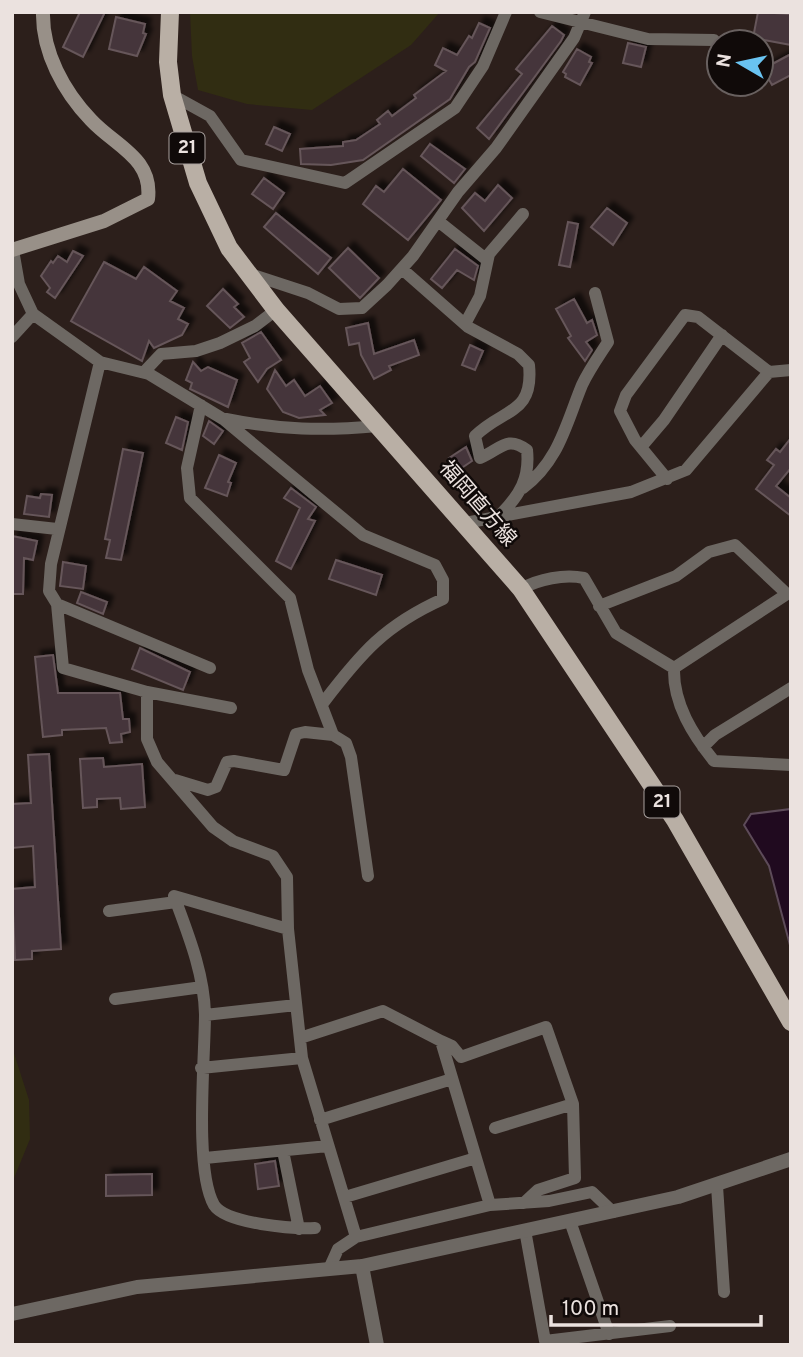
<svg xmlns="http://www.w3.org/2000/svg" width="803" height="1357" font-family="Overpass,'Noto Sans JP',sans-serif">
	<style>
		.green { fill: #312d12 }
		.water { fill: #200a1f; stroke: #5d4b59; stroke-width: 2 }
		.building { fill: #45363a; stroke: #66565a; stroke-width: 2; filter: url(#shadow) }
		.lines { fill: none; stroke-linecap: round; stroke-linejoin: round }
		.minor { stroke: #6d6863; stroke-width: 12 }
		.tertiary { stroke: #6d6863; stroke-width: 14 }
		.secondary { stroke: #989088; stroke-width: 14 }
		.primary { stroke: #b9afa5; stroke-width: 18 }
		.labels { text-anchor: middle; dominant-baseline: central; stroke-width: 5; stroke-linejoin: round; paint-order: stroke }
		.shield { fill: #100a09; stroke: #a9a19f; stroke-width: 2 }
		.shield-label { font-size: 19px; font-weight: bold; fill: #ebe2df }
		.street-label { font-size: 21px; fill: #ebe2df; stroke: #100a09 }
	</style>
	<defs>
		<filter id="shadow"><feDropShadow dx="6" dy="-6" stdDeviation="2" flood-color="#0009"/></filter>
	</defs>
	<rect width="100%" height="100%" fill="#2c1f1b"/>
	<!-- green -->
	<path class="green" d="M190,12H440L411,45L312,110L247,104L198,90L192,56Z
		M12,1047L29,1100L30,1139L12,1183Z"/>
	<!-- water -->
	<path class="water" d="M791,809V949L769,866L744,825L751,814Z"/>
	<!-- building -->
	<path class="building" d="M80,12H105L83,57L63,47Z
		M758,12L791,14V45L753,38Z
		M116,17L145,24L143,33L146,34L137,56L109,49Z
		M479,23L490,28L475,62L469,67L450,99L363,160L331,165L301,164L300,149L343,146V142L356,140L380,124L377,120L388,111L392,116L416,98L414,95L446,71L435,65L443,48L457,55L469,36L472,38Z
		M552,26L564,35L561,41L489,139L477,128L522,74L516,69Z
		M628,43L646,47L641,67L623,63Z
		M577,49L591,57L589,62L592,63L580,85L565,77L566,74L563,72Z
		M791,54V75L772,85L763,69Z
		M274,127L290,134L282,151L266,144Z
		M430,144L465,169L454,183L421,156Z
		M403,169L441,200L408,240L363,204L376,186L384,192Z
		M264,178L284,193L273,209L252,194Z
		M498,185L512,198L484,231L462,208L475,193L485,201Z
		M607,208L627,223L613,245L591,227Z
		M276,213L331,258L318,274L264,227Z
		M568,222L578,224L570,267L559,265Z
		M348,248L379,278L360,298L329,268Z
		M455,249L478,266L474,280L457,270L442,288L431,279Z
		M73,251L83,256L55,298L47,292L50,288L41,276L51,261L53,263L58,256L67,262Z
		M104,262L136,279L144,267L177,291L170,301L184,308L178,319L188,324L182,335L154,348L149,341L142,361L71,321Z
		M223,289L238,304L234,307L244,317L230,328L207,306Z
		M574,299L587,323L592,320L597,335L586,342L592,350L585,361L568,338L571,336L556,309Z
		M368,323L374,354L414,340L419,355L389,366L391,370L374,379L361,355L359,343L349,345L346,328Z
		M261,332L281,360L267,369L258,382L244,362L250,358L242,343Z
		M470,345L483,351L475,370L462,365Z
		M193,362L201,371L208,367L237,380L228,407L190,389L192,383L186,380Z
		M275,370L286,386L294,380L305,396L320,386L332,403L320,410L325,415L299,418L283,412L267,389Z
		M176,417L188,422L182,450L166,443Z
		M209,421L223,431L214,444L203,436Z
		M791,438V468L776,486L791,498V516L756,489L774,465L767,460L776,449L780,452Z
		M466,447L472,461L457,471L449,458Z
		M123,449L143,453L121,560L106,558L110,540L105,539Z
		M219,455L236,463L228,482L231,483L227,496L205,488Z
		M291,488L316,507L308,519L315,521L291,569L276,561L300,508L284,498Z
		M41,494L52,495L49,517L24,514L27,496L40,498Z
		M12,536L37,541L33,560L24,558L23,594H12Z
		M336,560L382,575L376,595L329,579Z
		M63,562L86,566L83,589L60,586Z
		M81,592L107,602L103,614L77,603Z
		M140,648L190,672L183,690L132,669Z
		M53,655L58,693H120L123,719H129L130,732L121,734L122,742L110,743L106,728L62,730V735L43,737L35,657Z
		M49,754L61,949L32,951V959L15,960L12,889L35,887L33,846L12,848V804L31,803L28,755Z
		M103,758L104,767L142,764L145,807L121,809L120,798L97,799V807L83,808L80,759Z
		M275,1161L279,1186L258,1189L255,1164Z
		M152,1174V1195L106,1196V1175Z"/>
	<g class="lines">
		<!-- minor -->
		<path class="minor" d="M540,12L648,39L714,40L719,48
			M172,95L210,116L241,160L345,183L455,108L483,66L506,12
			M438,221L487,260
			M13,250L19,284L33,314L100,362L149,374L223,419L363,535L435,565L443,580V599C385,625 361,653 323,703
			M402,269L468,327L518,354L529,365C534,415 503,408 475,436L480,458C501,449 507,435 527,450C530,478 520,495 500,515
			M247,273L308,293L339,309L362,308L387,285L413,256L458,192L496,148L574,38L585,12
			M465,324L480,296L489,254L523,214
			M12,337L33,314
			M100,362L51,564L49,591L57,604L63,668L147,692V739L157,762L213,827L233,841L273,856L287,877L288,929L302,1058L356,1237
			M144,372L161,354L196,351L220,343L255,326L276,310
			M201,405L187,468L190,498L290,598L308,670L333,735L346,743L351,757L368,876
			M226,419C281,430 323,431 378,426
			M641,447L664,420L722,335
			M667,479L635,440L620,411L626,395L685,315L698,317L769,372
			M523,488C559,461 566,424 582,385C589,370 599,356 608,342L595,293
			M465,523L631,492L686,470L769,372L791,370
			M12,524L57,529
			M521,589C539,579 564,574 584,578L616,633L674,668C673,704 693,735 714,761L791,765
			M57,604L210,668
			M599,606L676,576L709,552L735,545L787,594L674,668
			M147,692L231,708
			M703,747L715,735L791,688
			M175,780L208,790L216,787L227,762L234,761L284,770L296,734L305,732L333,735
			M109,911L176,902
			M288,929L174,896C188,934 204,973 205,1014C205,1057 194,1170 214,1205C226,1224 294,1229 315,1228
			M115,999L202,987
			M205,1015L296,1005
			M300,1038L383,1011L441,1041L490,1205
			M441,1041L452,1046L461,1057L546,1027L573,1104L575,1178L538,1190L524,1203
			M201,1068L302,1058
			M320,1120L452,1079
			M495,1128L573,1104
			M283,1151L299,1229
			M205,1158L328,1146
			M717,1186L724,1292
			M345,1197L476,1158
			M570,1221L609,1334
			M525,1230L545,1341L670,1326
			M329,1269L338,1249L356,1237L490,1205L549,1201L592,1192L613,1212"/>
		<!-- tertiary -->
		<path class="tertiary" d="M362,1266L377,1345
			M12,1314L137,1287L362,1266L678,1197L791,1159"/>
		<!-- secondary -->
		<path class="secondary" d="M12,250L104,221L148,199C153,158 115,146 91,120C64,92 42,52 43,12"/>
		<!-- primary -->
		<path class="primary" d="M170,12L168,62L172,95L198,183L229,248L276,310L521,589L675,820L791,1022"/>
	</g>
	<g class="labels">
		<!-- shield labels -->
		<g class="shield">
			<rect x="169.5" y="132.5" width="35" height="31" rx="5"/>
			<rect x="644.5" y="786.5" width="35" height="31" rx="5"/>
		</g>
		<g class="shield-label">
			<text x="187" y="148">21</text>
			<text x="662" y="802">21</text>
		</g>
		<!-- street labels -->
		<g class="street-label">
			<text transform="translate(477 504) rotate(49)">福岡直方線</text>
		</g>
	</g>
	<!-- border -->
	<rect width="803" height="1357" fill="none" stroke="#ebe2df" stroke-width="28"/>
	<!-- north arrow -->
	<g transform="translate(740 63) rotate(279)"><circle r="33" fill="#100a09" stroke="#68605f" stroke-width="2"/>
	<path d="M0-5L12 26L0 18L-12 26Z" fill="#69c3f1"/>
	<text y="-10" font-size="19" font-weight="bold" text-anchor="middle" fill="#ebe2df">N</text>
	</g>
	<!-- scale -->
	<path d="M551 1315v10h210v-10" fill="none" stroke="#ebe2df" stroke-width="3.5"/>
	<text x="562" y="1315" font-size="21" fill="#ebe2df" stroke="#100a09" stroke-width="5" paint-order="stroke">100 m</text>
</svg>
